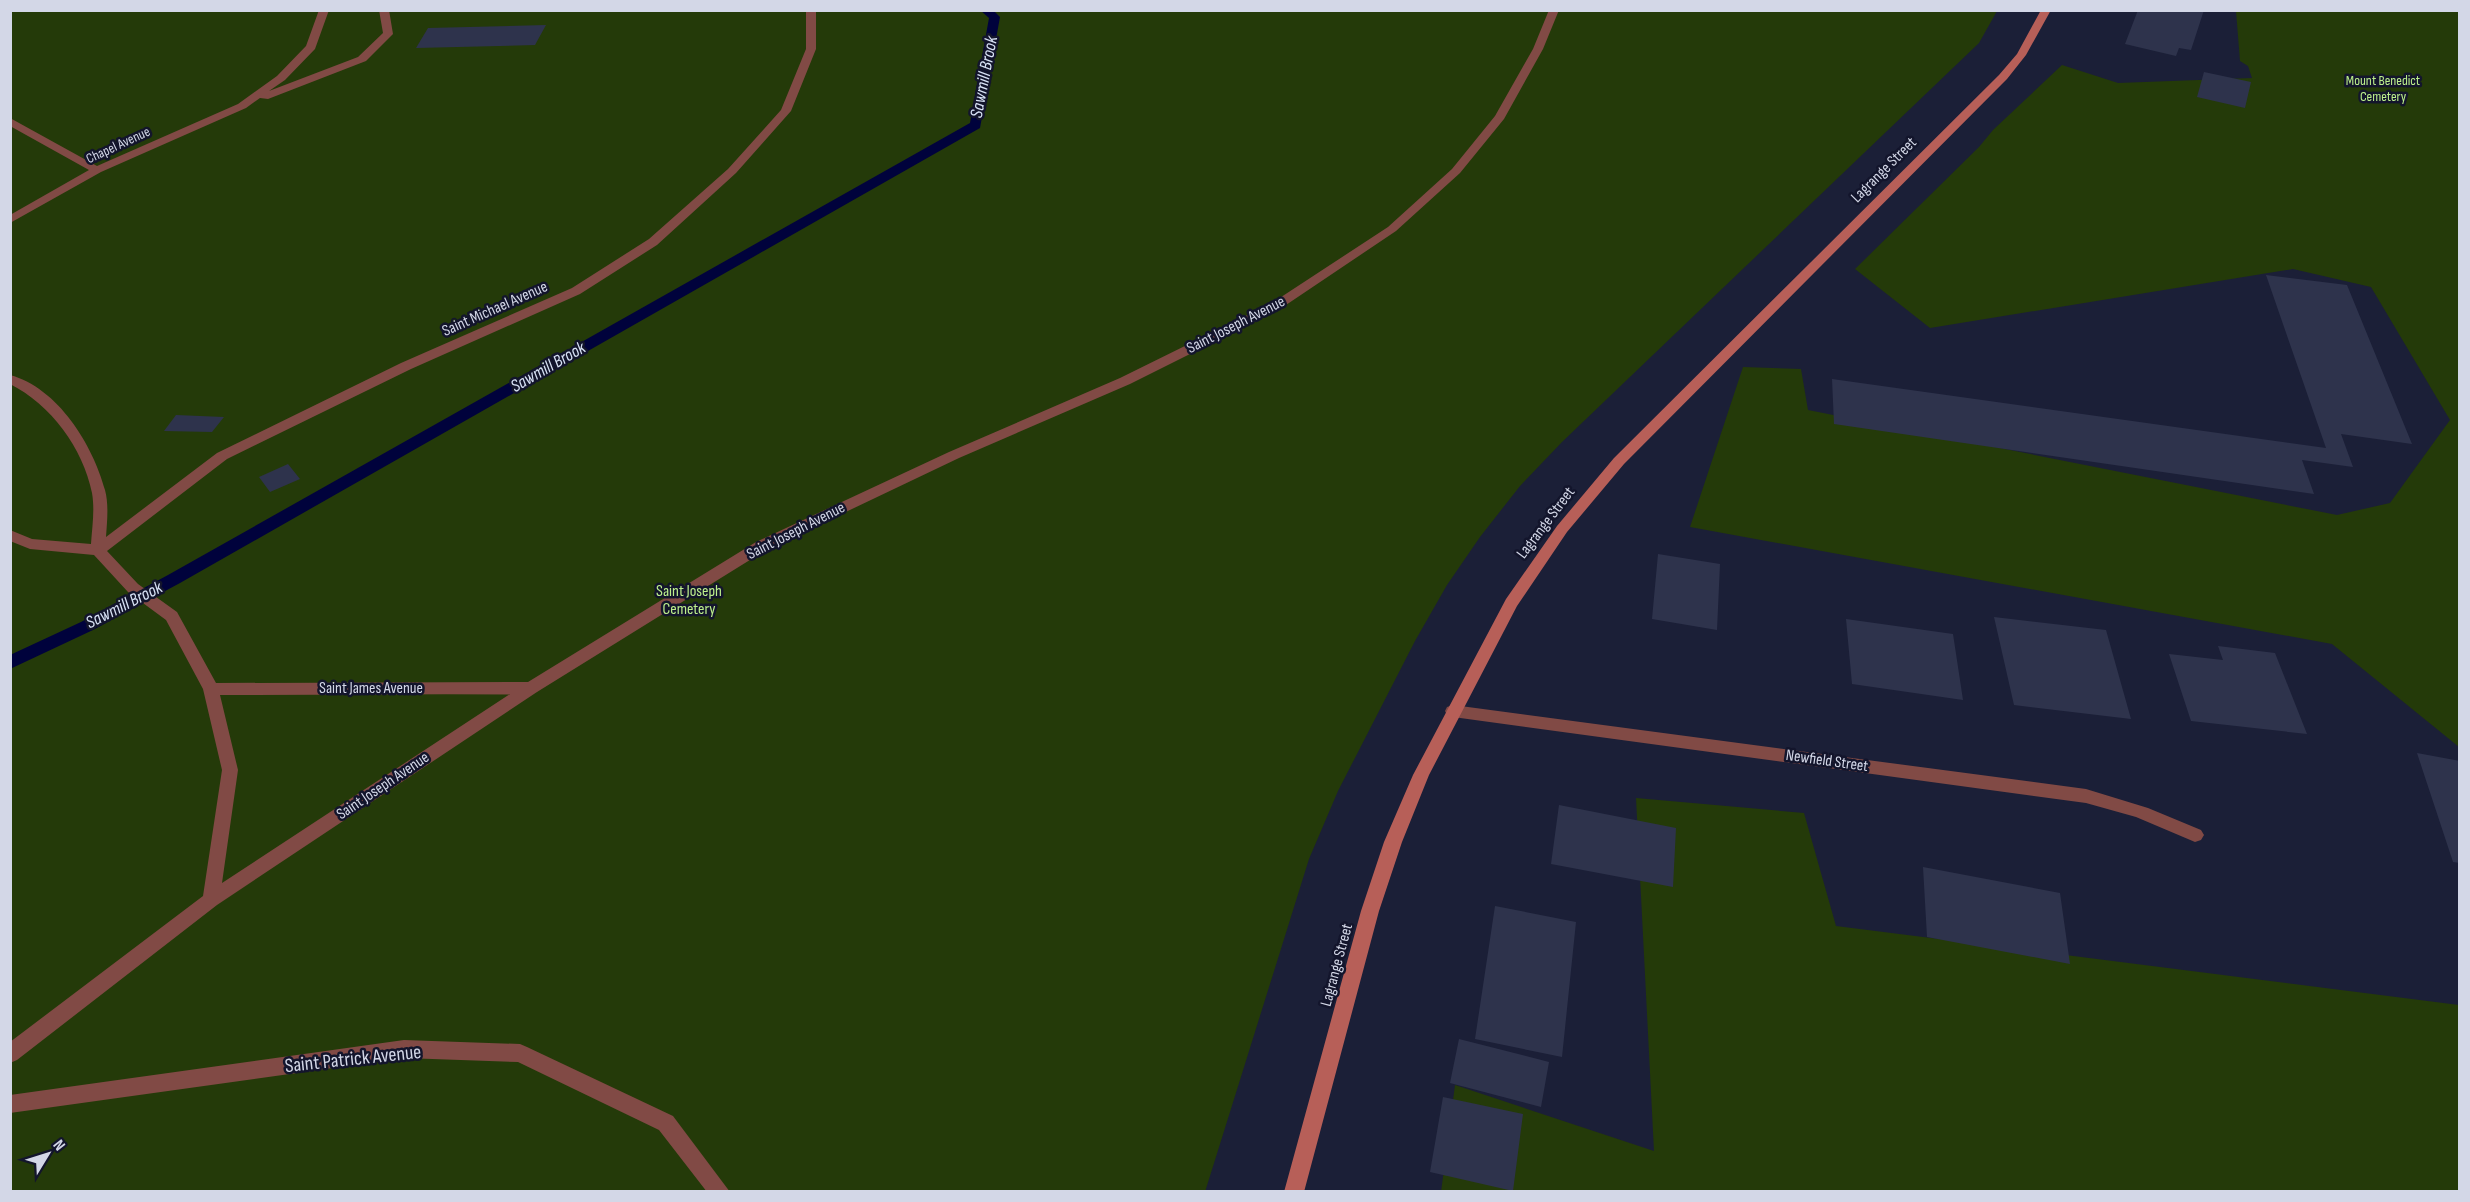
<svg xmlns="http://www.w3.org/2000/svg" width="2470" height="1202" font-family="'Sofia Sans Condensed',sans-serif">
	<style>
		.green { fill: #243a09 }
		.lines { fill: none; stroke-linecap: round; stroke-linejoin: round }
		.stream { fill: #00023c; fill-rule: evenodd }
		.building { fill: #2e334c }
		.lane { fill: #814a45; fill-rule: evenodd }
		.street { fill: #814a45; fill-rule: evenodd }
		.secondary { fill: #b75f58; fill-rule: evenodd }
		.labels { text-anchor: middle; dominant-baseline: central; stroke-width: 5; stroke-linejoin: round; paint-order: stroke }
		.far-park-label { font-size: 14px; fill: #bdf08c; stroke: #13152c }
		.far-street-label { font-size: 14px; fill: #d3d7e7; stroke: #13152c }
		.street-label { font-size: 16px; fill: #d3d7e7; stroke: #13152c }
		.park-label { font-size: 16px; fill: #bdf08c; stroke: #13152c }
		.water-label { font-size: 18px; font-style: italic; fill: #d9e3f6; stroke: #13152c }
		.near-street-label { font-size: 20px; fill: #d3d7e7; stroke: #13152c }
	</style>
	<rect width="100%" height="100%" fill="#1b1f37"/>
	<!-- green -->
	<path class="green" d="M10,11H1997L1979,43L1562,442L1520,486L1480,537L1447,585L1415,641L1338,791L1309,859L1205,1192L11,1191Z
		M2236,11H2459V747L2332,644L1690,527L1743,367L1801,369L1808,410L2337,515L2390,503L2450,420L2371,287L2293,269L1930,328L1855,269L1979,147L1993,130L2062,65L2118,83L2252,78L2248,66L2240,61Z
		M1636,798L1804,813L1836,926L2459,1005V1191L1441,1192L1455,1085L1654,1151Z"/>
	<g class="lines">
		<!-- stream -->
		<path class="stream" d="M980,10H993L1000,17L980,128L180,583L93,630L10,669V655L81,622L168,575L970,123L989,18Z"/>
	</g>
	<!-- building -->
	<path class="building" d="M2138,10H2204L2191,50L2179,48L2176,56L2125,44Z
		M546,25L535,45L416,48L428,28Z
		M2204,72L2251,82L2245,108L2197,97Z
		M2266,275L2347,285L2412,444L2341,434L2353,467L2302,460L2314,494L1834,424L1832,379L2326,448Z
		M176,415L224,417L212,432L164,431Z
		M288,464L300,479L270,492L259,477Z
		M1658,554L1720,564L1717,630L1652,619Z
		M1994,617L2106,630L2131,719L2014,705Z
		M1846,619L1953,634L1963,700L1852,684Z
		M2218,646L2275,653L2307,734L2191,721L2169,654L2223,660Z
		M2417,753L2460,761V863L2453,862Z
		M1559,805L1676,828L1673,887L1551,864Z
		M1923,867L2060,893L2070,964L1927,937Z
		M1495,906L1576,922L1562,1057L1475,1039Z
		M1459,1039L1549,1062L1541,1107L1450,1083Z
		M1443,1097L1523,1114L1513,1191L1430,1172Z"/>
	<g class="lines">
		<!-- lane -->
		<path class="lane" d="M319,10H329L315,49L285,80L269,91L358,57L383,33L379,10H389L393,34L366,61L268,99L260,98L246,108L101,172L10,223V215L89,170L10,126V118L97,166L238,104L277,76L306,46Z
			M806,10H816V49L791,111L736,173L657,245L580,294L411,369L227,459L107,551L138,584L177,612L216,683L528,682L756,542L949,452L1120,378L1272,303L1388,227L1452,169L1495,116L1533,49L1549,10H1559L1543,49L1504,119L1460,173L1396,231L1280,309L1130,384L959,458L766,550L537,692L217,905L17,1060L10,1063V1042L203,896L222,770L203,689L166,620L128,592L94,555L30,549L10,541V530L32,539L91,544C92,528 95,510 92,493C83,448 51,405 10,384V375C58,388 93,445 105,490C109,505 107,522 106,537L217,453L401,363L572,288L649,239L728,169L781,110L806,49ZM510,694L222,883L238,770L220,695Z
			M404,1040L520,1044L527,1047L673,1116L730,1192H707L659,1130L518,1062L404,1058L10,1113V1095Z"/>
		<!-- street -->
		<path class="street" d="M1453,705L2086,789L2148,808L2201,830L2204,835L2201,840L2195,842L2136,817L2086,803L1453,717L1447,715L1445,711L1447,707Z"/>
		<!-- secondary -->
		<path class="secondary" d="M2041,10H2051L2026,55L2007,79L1624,464L1567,532L1517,606L1429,775L1402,842L1379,911L1304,1192H1284L1361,911L1384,842L1413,775L1506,599L1557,526L1614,458L1999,75L2017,54Z"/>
	</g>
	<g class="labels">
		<!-- far-park labels -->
		<g class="far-park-label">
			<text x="2383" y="80">Mount Benedict<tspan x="2383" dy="16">Cemetery</tspan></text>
		</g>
		<!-- far-street labels -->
		<g class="far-street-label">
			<text transform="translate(118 145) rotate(-25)">Chapel Avenue</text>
		</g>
		<!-- street labels -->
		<g class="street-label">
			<text transform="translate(1884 170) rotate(-45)">Lagrange Street</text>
			<text transform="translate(495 309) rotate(-24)">Saint Michael Avenue</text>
			<text transform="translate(1236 325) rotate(-27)">Saint Joseph Avenue</text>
			<text transform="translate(1546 523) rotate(-53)">Lagrange Street</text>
			<text transform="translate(796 531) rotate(-27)">Saint Joseph Avenue</text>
			<text x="371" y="688">Saint James Avenue</text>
			<text transform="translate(1827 761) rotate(8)">Newfield Street</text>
			<text transform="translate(383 786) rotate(-34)">Saint Joseph Avenue</text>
			<text transform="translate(1337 965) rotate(-75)">Lagrange Street</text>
		</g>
		<!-- park labels -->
		<g class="park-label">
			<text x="689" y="591">Saint Joseph<tspan x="689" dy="18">Cemetery</tspan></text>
		</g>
		<!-- water labels -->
		<g class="water-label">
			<text transform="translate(984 77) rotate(-79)">Sawmill Brook</text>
			<text transform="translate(548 367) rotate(-30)">Sawmill Brook</text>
			<text transform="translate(124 605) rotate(-27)">Sawmill Brook</text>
		</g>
		<!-- near-street labels -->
		<g class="near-street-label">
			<text transform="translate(353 1059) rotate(-6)">Saint Patrick Avenue</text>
		</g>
	</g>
	<!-- border -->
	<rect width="2470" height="1202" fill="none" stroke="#d3d7e7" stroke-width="24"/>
	<!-- north arrow -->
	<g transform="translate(48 1154) rotate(52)" stroke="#13152c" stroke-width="4.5" paint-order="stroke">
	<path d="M0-4.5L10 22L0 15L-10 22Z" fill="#d3d7e7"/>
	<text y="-9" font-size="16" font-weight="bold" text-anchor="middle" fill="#d3d7e7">N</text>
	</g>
</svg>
